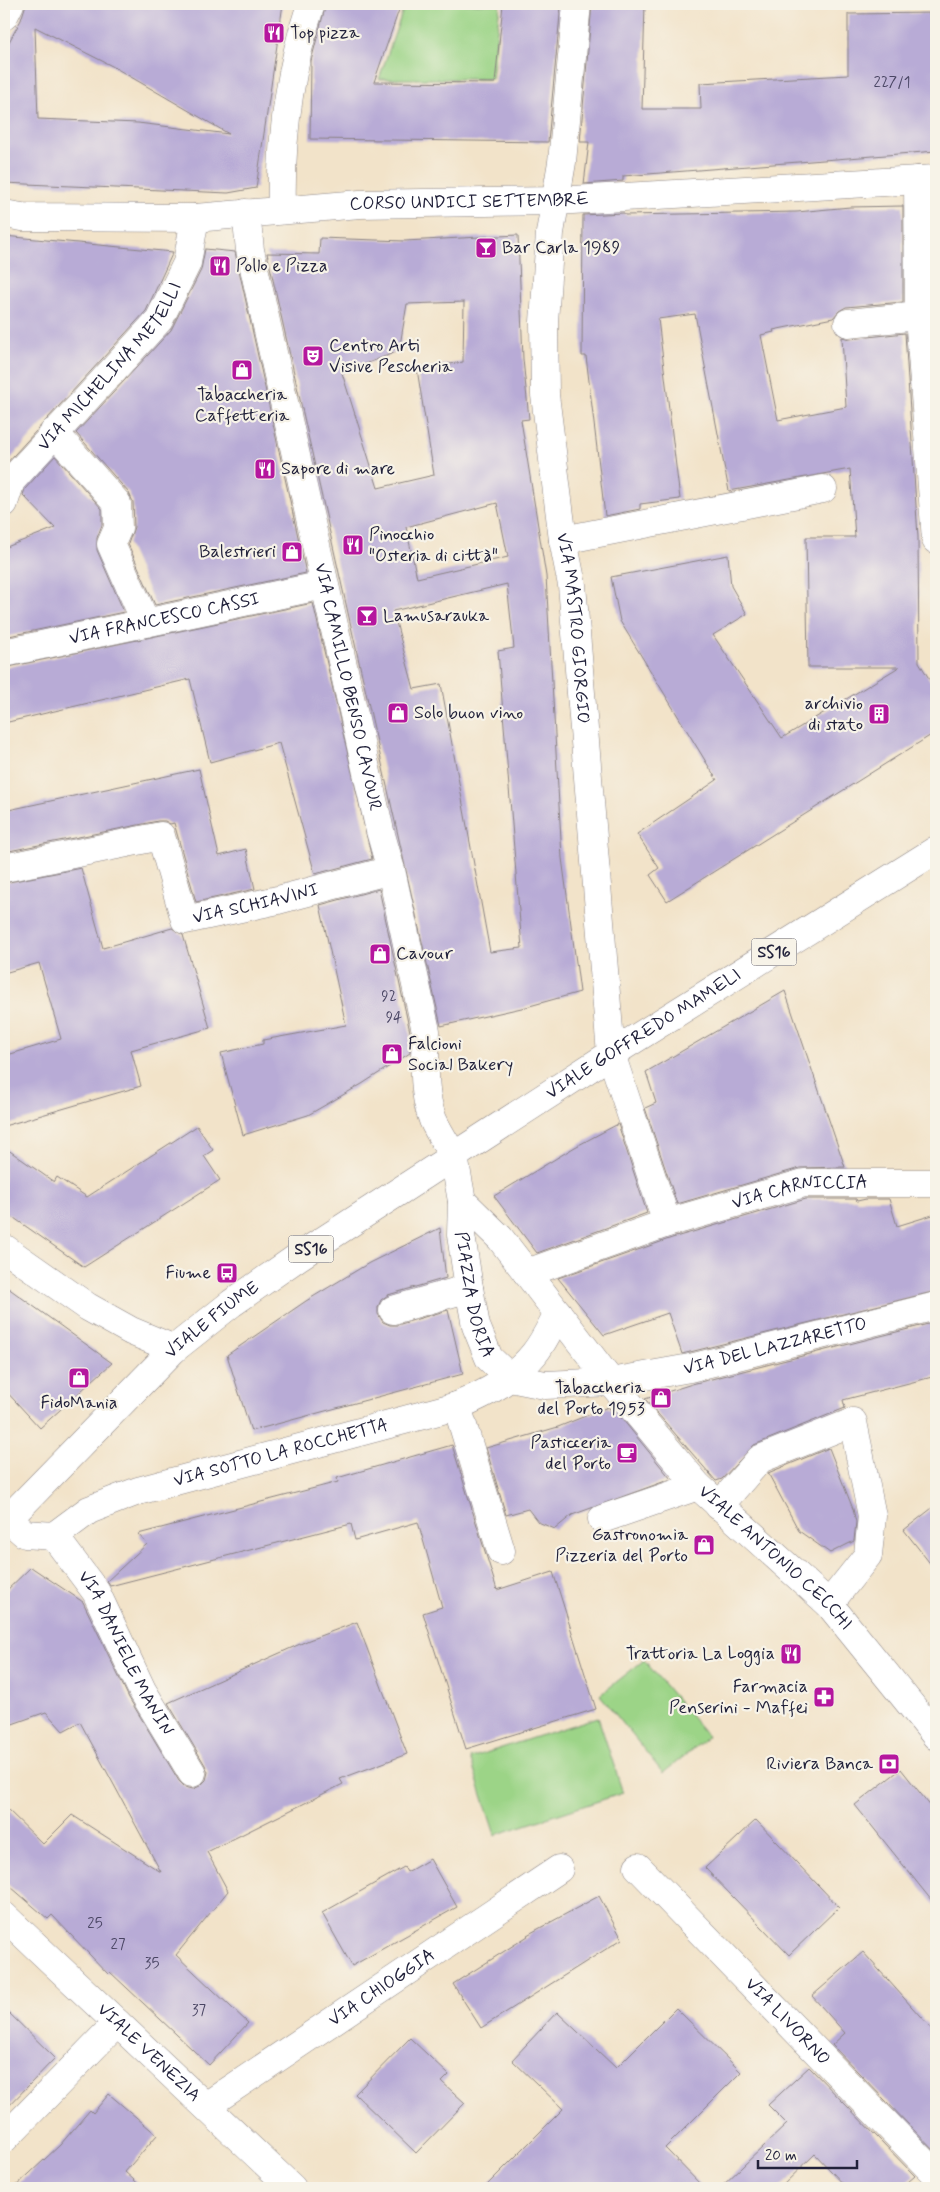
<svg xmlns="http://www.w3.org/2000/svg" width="940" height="2192" font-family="Mynerve,sans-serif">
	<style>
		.green { fill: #9cd487; stroke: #5f7b61 }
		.building { fill: #b8abd6; fill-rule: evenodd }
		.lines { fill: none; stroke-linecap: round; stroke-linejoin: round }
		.street-casing { stroke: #8a8282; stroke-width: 29 }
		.secondary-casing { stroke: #8a8282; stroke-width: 29 }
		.primary-casing { stroke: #8a8282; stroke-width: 29 }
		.street { stroke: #fff; stroke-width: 28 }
		.secondary { stroke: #fff; stroke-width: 28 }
		.primary { stroke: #fff; stroke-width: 28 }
		.labels { text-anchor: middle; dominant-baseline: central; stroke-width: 4.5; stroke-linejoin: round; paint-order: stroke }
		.number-label { font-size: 15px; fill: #484462 }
		.shield { fill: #f7f3e8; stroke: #62616f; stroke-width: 1 }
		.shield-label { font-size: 16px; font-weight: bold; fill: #22223b }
		.poi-label { font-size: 18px; fill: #22223b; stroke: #f7f3e8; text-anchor: start }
		.street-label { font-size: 18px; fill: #22223b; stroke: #f7f3e8 }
	</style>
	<rect width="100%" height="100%" fill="#f7f3e8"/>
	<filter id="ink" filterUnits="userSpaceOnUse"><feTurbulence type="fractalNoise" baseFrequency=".02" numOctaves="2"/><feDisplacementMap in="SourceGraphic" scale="10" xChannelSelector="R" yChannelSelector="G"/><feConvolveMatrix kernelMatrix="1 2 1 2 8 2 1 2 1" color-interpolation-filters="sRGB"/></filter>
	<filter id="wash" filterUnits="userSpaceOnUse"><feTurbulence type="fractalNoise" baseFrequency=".0096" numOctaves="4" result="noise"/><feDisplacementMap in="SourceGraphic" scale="20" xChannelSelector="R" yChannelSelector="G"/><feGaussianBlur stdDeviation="1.12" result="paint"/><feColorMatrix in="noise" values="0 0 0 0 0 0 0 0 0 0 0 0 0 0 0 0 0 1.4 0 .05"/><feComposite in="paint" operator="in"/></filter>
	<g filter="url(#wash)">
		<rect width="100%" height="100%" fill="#f2e3c9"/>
		<!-- green -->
		<path class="green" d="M405,4H500L492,79H379Z
			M644,1660L708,1737L663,1773L600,1695Z
			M598,1717L623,1793L495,1835L470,1758Z"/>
		<g id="blocks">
			<!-- building -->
			<path class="building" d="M26,4H283L256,188L228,193L4,183V51L21,20ZM35,27L112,66L229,134L138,123L38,119Z
				M326,4H401L374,82L495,83L503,4H561L548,142L310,139L311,61Z
				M592,4H645L642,109H701L700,83L848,75V14L936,13V151L623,176V181L584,184L589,142H580Z
				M903,206V302L846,307L839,311L833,318L773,330L774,332L761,335L778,420L846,407L842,337L850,339L905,333L918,537L919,662L936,690V732L667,901L650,875L659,868L637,834L717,780L620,621L611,577L728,555L731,586L747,614L713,635L782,738L899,667H808L806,537H855L850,469L729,491L695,314L658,319L680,499L640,504V509L605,516L586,356H582L583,215L624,213L625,215L797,212L850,207Z
				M934,206H936V271H934Z
				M518,235L523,359L529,419L521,420L546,576L562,858L580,992L526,1007L441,1026L267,253L319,254L320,238L405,241ZM464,302L463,362L417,369L434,475L378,488L342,373L399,351L407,304ZM497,503L508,557L417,578L406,527ZM507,584L514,648L498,651L522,948L490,952L441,684L414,689L393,611Z
				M4,236L173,252L146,311L4,466Z
				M205,249L235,252L306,573L155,605L128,544L134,527L133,502L129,493L76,433L171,330L201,270Z
				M55,456L102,509V525L97,538V550L124,612L4,637V548L55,528L23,495L25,489Z
				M313,603L372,859L315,874L279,743L210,762L190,679L4,723V668Z
				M199,769L219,856L246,849L255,889L196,902L174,823L170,824L165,821H158L4,852V811Z
				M81,868L103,948L172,928L183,935L210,1028L131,1050L141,1086L4,1126V1056L61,1039L39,963L4,973V883Z
				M379,889L410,1032V1053L362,1084L308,1115L243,1135L221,1053L263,1044V1040L346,1025L320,905Z
				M785,991L845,1167L800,1168L677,1204L645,1108L656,1103L646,1072Z
				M618,1124L647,1213L537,1253L494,1196L575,1147Z
				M197,1126L213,1150L204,1156L220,1180L84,1267L4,1211V1147L54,1182L57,1177L87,1197Z
				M806,1199H856L857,1201L866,1199H889L897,1226L936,1214V1291L682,1354L668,1313L604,1335L558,1278L672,1238Z
				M440,1228L446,1278L388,1295L381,1300L378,1307V1314L383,1322L390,1325H397L448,1310L463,1374L251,1431L227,1355L306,1301L369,1263Z
				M4,1285L112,1363L40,1428L4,1389Z
				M936,1322V1376L843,1400L845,1408L754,1445L722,1479L716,1481L645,1399L692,1384Z
				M608,1407L611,1410L614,1409L671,1479L572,1515L555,1529L538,1522L528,1509L506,1515L486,1448L558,1427Z
				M452,1445L497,1590L553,1572L596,1709L466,1749L423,1613L442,1607L418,1522L355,1540L351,1524L110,1586L107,1581L147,1544L138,1534L338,1482L337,1478Z
				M829,1448L853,1509L856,1522L854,1541L830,1553L799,1531L768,1473Z
				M936,1505V1571L904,1530Z
				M31,1567L83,1602L129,1698L179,1781L185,1787L193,1789L200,1786L206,1780L208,1772L205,1765L168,1703L309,1640L357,1622L407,1754L340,1779L343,1784L207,1852L228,1891L176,1955L248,2023L209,2065L110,1972L108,1974L52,1915L48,1919L4,1881V1806L43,1844L72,1815L161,1872L80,1722L63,1731L46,1712L4,1727V1593Z
				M901,1769L936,1813V1906L855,1805Z
				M756,1820L839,1907L789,1955L705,1868Z
				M430,1859L457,1907L352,1966L322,1913L404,1867L407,1872Z
				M599,1896L622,1939L481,2028L453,1984L528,1936L527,1935Z
				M863,1952L936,2034V2153L832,2045L845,2033L812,1996Z
				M4,2008L55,2058L4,2111Z
				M676,2008L741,2072L665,2148L704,2188H484L563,2109L512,2060L557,2012L616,2068Z
				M410,2038L449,2075L442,2082L465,2103L416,2153L355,2094Z
				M809,2067L915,2176L901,2188H847L815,2154L780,2188H720L787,2124L768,2105Z
				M109,2094L157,2135L125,2172L143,2188H14L60,2145L90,2110L93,2113Z"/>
		</g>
	</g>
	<g filter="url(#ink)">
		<use href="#blocks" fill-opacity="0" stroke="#8a8282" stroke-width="1"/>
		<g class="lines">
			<!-- street casing -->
			<g class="street-casing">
				<g id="street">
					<path id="s1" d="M577,4L562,162L550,233L544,322L545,395L563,540L572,585L611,1054L667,1223"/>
					<path d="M4,16L10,4"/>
					<path d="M918,180L919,316"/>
					<path d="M282,210C280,139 289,71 311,4"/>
					<path id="s2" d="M246,213L250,250L380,831L391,870L426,1031C425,1060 422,1092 433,1120C439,1133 447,1145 454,1157"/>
					<path id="s3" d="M4,214L22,217L195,218L360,204L555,201L936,179"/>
					<path d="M848,323L919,316L936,540"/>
					<path d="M54,432L117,503L118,528L111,544L146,623"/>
					<path id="s4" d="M4,503L11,481L159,320L187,263L195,218"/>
					<path d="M563,540L823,489"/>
					<path id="s5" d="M4,653L324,585"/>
					<path id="s6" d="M4,868L161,836L185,920L278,900L391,870"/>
					<path d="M4,1248L88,1307L131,1331L174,1349"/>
					<path id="s7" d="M527,1273L667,1223L804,1183H936"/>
					<path d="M393,1310L469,1288"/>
					<path id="s8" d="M611,1382L690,1368L936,1306"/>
					<path d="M457,1406L501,1551"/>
					<path d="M719,1506L760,1459L853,1422L872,1516L868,1555L829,1604"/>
					<path d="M8,1519L25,1534L54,1536"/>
					<path d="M602,1519L698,1486"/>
					<path id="s9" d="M54,1536L89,1510L138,1491L457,1406C487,1393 513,1380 534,1354C544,1342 551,1326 558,1313"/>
					<path id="s10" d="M54,1536L96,1592L142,1690L192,1773"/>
					<path id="s11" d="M638,1867L936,2175"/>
					<path id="s12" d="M4,1916L292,2188"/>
					<path id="s13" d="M206,2106L559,1869"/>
					<path d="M4,2139L117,2023"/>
				</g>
			</g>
			<!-- secondary casing -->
			<g class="secondary-casing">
				<g id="secondary">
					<path id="s14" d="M454,1157L462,1201L461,1235L469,1288L476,1326L489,1358L510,1378L545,1385L611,1382"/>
					<path id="s15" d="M462,1201L500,1238L611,1382L698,1486L829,1604L936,1736"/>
				</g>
			</g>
			<!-- primary casing -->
			<g class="primary-casing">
				<g id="primary">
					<path id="s16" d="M4,1523L174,1349L232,1303L298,1257L611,1054L936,850"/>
				</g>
			</g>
			<!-- street -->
			<use href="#street" class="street"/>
			<!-- secondary -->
			<use href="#secondary" class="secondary"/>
			<!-- primary -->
			<use href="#primary" class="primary"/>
		</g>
	</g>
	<!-- icons -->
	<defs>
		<g id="restaurant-square" transform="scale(1.125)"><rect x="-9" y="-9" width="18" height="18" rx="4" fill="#b5179e" stroke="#f7f3e8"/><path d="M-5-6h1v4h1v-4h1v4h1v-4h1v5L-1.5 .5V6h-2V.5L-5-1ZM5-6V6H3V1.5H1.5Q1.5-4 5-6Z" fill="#fff"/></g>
		<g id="bar-square" transform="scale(1.125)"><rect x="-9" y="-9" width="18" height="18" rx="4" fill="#b5179e" stroke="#f7f3e8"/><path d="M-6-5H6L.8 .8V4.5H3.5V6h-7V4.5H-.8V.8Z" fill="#fff"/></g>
		<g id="theatre-square" transform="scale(1.125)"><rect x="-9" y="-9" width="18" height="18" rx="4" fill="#b5179e" stroke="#f7f3e8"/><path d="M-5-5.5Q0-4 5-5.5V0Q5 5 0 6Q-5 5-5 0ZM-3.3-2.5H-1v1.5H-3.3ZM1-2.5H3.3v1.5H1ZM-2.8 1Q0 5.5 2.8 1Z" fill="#fff"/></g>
		<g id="shop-square" transform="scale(1.125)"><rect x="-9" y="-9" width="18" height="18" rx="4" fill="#b5179e" stroke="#f7f3e8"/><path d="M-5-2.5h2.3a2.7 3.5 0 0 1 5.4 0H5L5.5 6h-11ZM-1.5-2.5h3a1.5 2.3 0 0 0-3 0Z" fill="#fff"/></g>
		<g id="building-square" transform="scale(1.125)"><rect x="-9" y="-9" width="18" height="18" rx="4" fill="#b5179e" stroke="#f7f3e8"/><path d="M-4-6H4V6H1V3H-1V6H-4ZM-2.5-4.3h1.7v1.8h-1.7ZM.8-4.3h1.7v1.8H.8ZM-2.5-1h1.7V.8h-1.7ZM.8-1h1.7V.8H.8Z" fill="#fff"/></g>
		<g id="bus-square" transform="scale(1.125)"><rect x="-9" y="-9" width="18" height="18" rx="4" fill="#b5179e" stroke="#f7f3e8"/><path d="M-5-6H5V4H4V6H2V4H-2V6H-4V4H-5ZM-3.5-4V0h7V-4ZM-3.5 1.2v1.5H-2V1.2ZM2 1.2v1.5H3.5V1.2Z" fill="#fff"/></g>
		<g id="cafe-square" transform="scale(1.125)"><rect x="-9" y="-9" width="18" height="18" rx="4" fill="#b5179e" stroke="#f7f3e8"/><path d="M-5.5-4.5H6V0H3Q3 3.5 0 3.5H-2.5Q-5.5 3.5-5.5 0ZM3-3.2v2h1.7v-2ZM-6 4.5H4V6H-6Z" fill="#fff"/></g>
		<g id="pharmacy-square" transform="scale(1.125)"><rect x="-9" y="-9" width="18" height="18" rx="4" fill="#b5179e" stroke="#f7f3e8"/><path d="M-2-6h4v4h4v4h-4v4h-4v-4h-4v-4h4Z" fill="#fff"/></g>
		<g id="bank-square" transform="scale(1.125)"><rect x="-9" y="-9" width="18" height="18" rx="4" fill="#b5179e" stroke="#f7f3e8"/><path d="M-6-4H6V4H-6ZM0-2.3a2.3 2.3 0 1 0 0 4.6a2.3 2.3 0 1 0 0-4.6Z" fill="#fff"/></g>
	</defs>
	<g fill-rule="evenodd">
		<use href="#restaurant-square" x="274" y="33"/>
		<use href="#bar-square" x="486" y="248"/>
		<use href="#restaurant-square" x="220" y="266"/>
		<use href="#theatre-square" x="313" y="356"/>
		<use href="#shop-square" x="242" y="370"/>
		<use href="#restaurant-square" x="265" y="469"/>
		<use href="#restaurant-square" x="353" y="545"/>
		<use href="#shop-square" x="292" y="552"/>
		<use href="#bar-square" x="367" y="616"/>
		<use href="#shop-square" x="398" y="713"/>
		<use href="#building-square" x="879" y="714"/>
		<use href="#shop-square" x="380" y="954"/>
		<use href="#shop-square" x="392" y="1054"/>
		<use href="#bus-square" x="227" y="1273"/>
		<use href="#shop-square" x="79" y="1378"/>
		<use href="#shop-square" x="661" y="1398"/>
		<use href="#cafe-square" x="627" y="1453"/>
		<use href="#shop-square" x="704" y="1545"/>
		<use href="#restaurant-square" x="791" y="1654"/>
		<use href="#pharmacy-square" x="824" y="1697"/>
		<use href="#bank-square" x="889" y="1764"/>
	</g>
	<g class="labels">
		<!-- number labels -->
		<g class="number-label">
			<text x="892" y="83">227/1</text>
			<text x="389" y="997">92</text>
			<text x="394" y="1018">94</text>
			<text x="95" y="1924">25</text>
			<text x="118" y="1945">27</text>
			<text x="152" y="1964">35</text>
			<text x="199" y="2011">37</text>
		</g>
		<!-- shield labels -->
		<g class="shield">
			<rect x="751.5" y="938.5" width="45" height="27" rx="4"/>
			<rect x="288.5" y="1235.5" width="45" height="27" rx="4"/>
		</g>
		<g class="shield-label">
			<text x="774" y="952">SS16</text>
			<text x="311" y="1249">SS16</text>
		</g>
		<!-- poi labels -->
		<g class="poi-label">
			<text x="290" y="33">Top pizza</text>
			<text x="502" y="248">Bar Carla 1989</text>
			<text x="236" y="266">Pollo e Pizza</text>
			<text x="329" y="346">Centro Arti<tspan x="329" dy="21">Visive Pescheria</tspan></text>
			<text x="242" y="395" text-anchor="middle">Tabaccheria<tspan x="242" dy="21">Caffetteria</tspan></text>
			<text x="281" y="469">Sapore di mare</text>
			<text x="369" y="535">Pinocchio<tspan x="369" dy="21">"Osteria di città"</tspan></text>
			<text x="276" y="552" text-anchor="end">Balestrieri</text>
			<text x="383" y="616">Lamusarauka</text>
			<text x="863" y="704" text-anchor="end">archivio<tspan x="863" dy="21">di stato</tspan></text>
			<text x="414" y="713">Solo buon vino</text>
			<text x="396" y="954">Cavour</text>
			<text x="408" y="1044">Falcioni<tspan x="408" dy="21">Social Bakery</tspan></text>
			<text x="211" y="1273" text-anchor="end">Fiume</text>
			<text x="645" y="1388" text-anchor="end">Tabaccheria<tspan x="645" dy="21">del Porto 1953</tspan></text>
			<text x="79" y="1403" text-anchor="middle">FidoMania</text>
			<text x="611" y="1443" text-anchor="end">Pasticceria<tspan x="611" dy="21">del Porto</tspan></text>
			<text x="688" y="1535" text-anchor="end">Gastronomia<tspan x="688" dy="21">Pizzeria del Porto</tspan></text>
			<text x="775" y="1654" text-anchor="end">Trattoria La Loggia</text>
			<text x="808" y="1687" text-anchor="end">Farmacia<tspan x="808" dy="21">Penserini - Maffei</tspan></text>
			<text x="873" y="1764" text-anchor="end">Riviera Banca</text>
		</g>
		<!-- street labels -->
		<g class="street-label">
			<text stroke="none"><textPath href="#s3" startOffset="466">CORSO UNDICI SETTEMBRE</textPath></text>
			<text stroke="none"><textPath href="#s4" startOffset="175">VIA MICHELINA METELLI</textPath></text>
			<text stroke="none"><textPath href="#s5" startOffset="164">VIA FRANCESCO CASSI</textPath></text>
			<text stroke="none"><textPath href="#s1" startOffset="628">VIA MASTRO GIORGIO</textPath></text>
			<text stroke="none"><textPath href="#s2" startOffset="485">VIA CAMILLO BENSO CAVOUR</textPath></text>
			<text stroke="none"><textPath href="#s6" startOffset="320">VIA SCHIAVINI</textPath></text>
			<text stroke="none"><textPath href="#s16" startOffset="809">VIALE GOFFREDO MAMELI</textPath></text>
			<text stroke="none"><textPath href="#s7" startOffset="286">VIA CARNICCIA</textPath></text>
			<text stroke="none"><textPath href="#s14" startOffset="140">PIAZZA DORIA</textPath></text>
			<text stroke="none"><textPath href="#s16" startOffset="291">VIALE FIUME</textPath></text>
			<text stroke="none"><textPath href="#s8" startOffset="168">VIA DEL LAZZARETTO</textPath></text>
			<text stroke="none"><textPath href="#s9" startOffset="244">VIA SOTTO LA ROCCHETTA</textPath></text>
			<text stroke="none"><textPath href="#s15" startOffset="476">VIALE ANTONIO CECCHI</textPath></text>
			<text stroke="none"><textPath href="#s10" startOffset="138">VIA DANIELE MANIN</textPath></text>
			<text stroke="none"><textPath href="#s13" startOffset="212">VIA CHIOGGIA</textPath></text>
			<text stroke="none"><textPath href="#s11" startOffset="215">VIA LIVORNO</textPath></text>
			<text stroke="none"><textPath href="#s12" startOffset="199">VIALE VENEZIA</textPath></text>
		</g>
	</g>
	<!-- margin -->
	<rect width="940" height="2192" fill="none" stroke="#f7f3e8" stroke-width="20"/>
	<!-- scale -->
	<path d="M758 2160v8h99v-8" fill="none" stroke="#22223b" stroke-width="2.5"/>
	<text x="765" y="2160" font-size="15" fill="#22223b" stroke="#f7f3e8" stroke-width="4" paint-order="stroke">20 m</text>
</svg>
